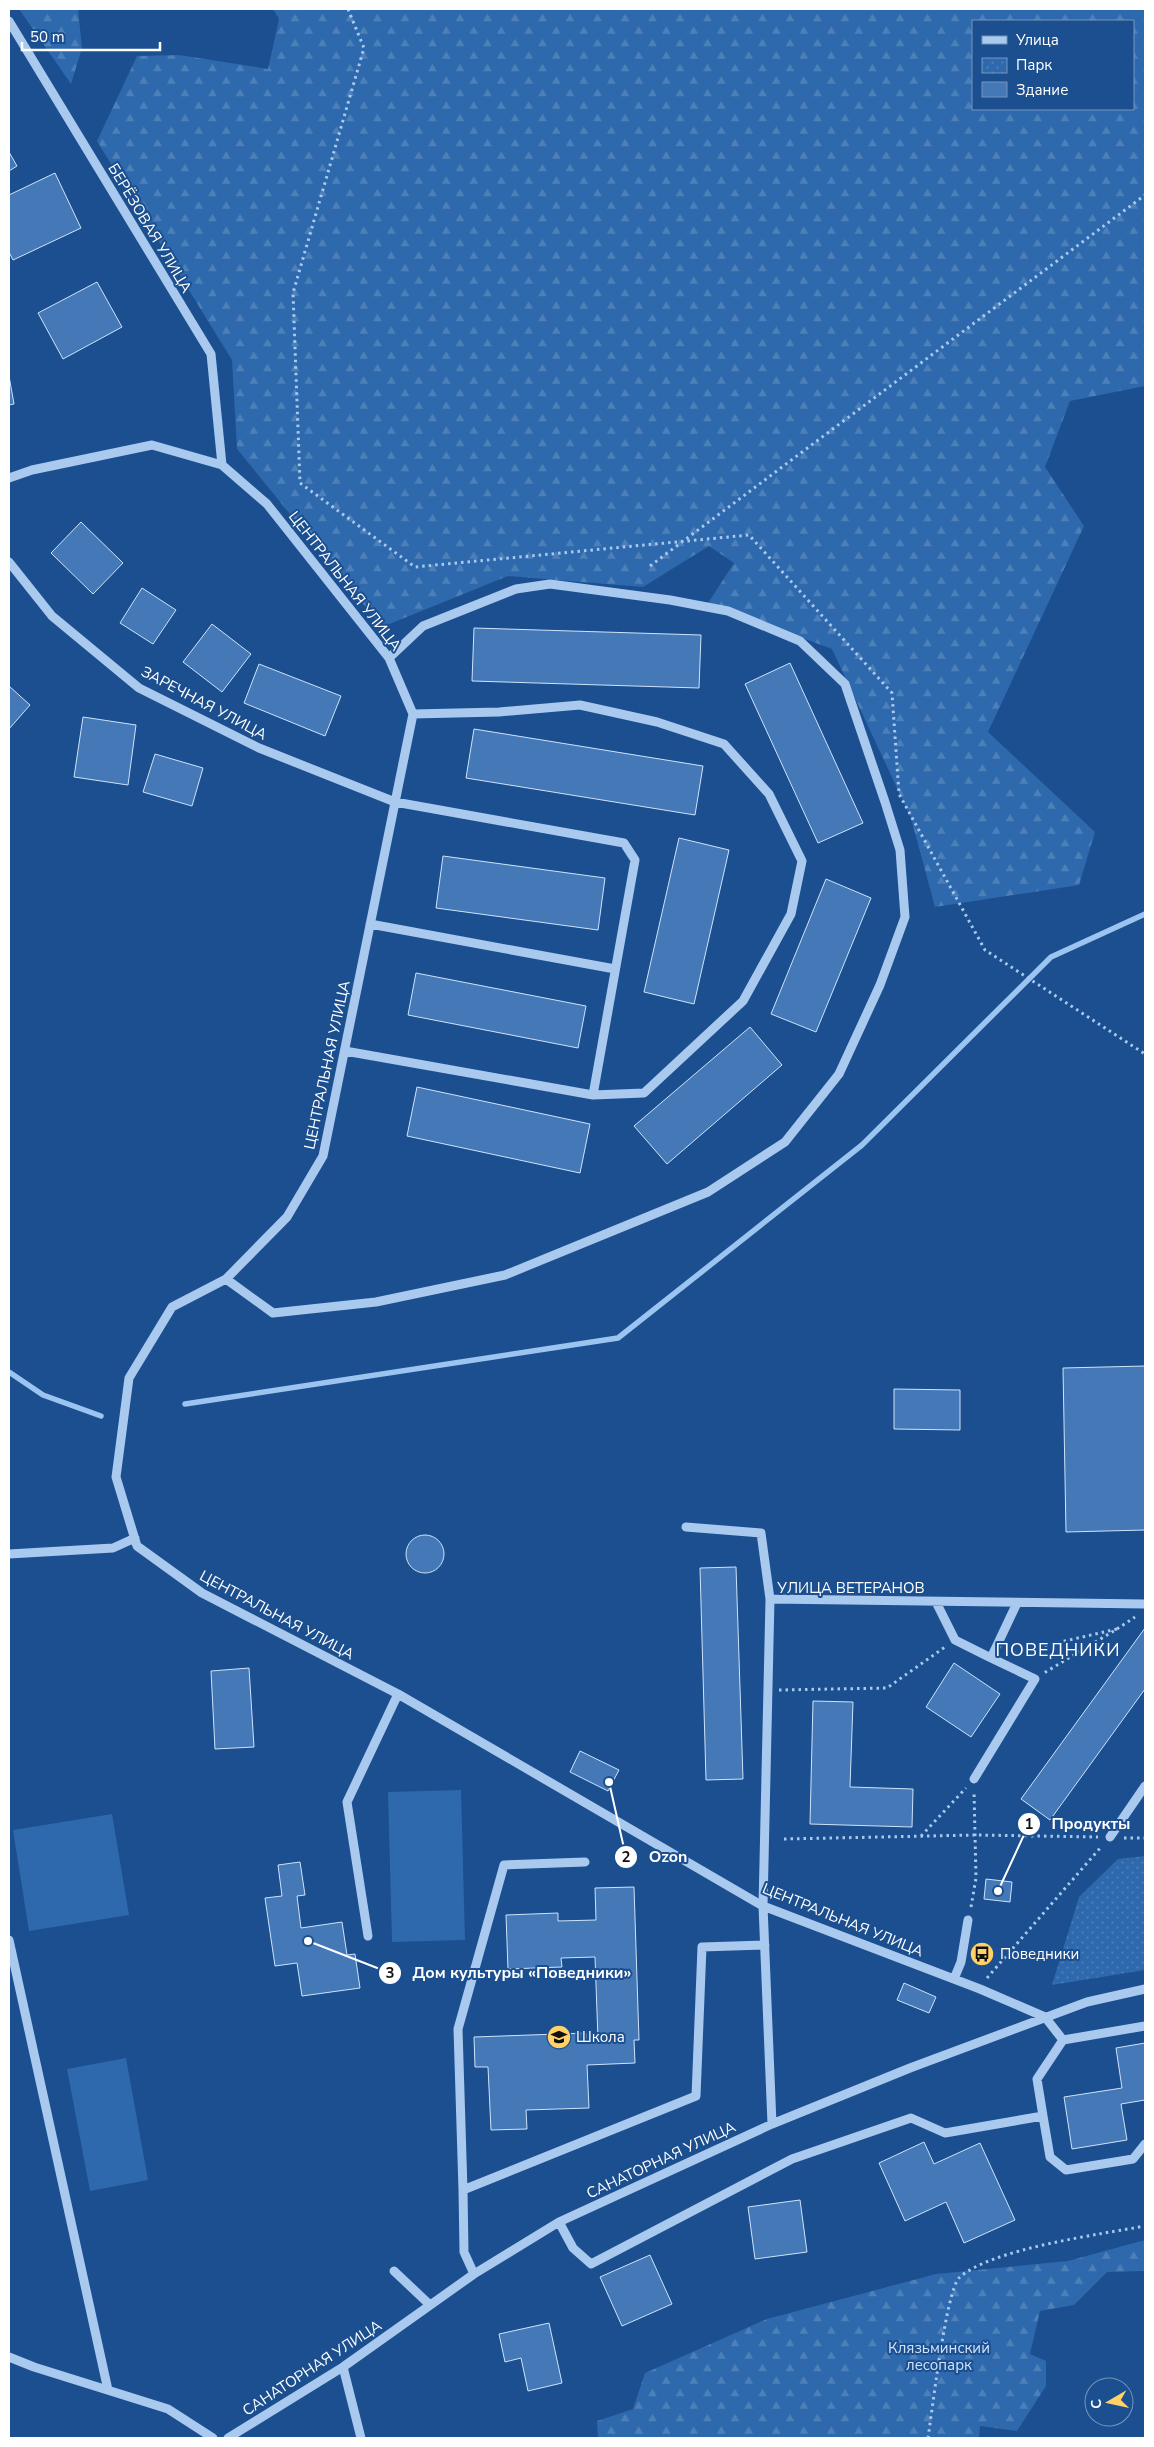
<svg xmlns="http://www.w3.org/2000/svg" width="1154" height="2447" font-family="'Nunito Sans',sans-serif">
	<style>
		.grass { fill: #2e69ad }
		.forest { fill: url(#forest-firs); fill-rule: evenodd }
		.park { fill: url(#park-dots) }
		.lines { fill: none; stroke-linecap: round; stroke-linejoin: round }
		.stream { stroke: #9cc4f0; stroke-width: 5.5 }
		.building { fill: #4478b7; stroke: #cfe3fa }
		.path { stroke: #a9c9ee; stroke-width: 3; stroke-dasharray: 2.5 4; stroke-linecap: butt }
		.minor { stroke: #a9c9ee; stroke-width: 9 }
		.labels { text-anchor: middle; dominant-baseline: central; stroke-width: 4; stroke-linejoin: round; paint-order: stroke }
		.street-label { font-size: 15px; fill: #fff; stroke: #1b4f8f }
		.poi-label { font-size: 15px; fill: #fff; stroke: #1b4f8f; text-anchor: start }
		.park-label { font-size: 15px; fill: #cfe3fa; stroke: #1b4f8f }
		.quarter-label { font-size: 18px; letter-spacing: 1px; fill: #fff; stroke: #1b4f8f }
		.leader { fill: none; stroke: #fff; stroke-width: 2 }
		.callout-dot { fill: #fff; stroke: #1b4f8f; stroke-width: 2 }
		.mark-label { font-size: 15px; text-anchor: middle; font-weight: bold; fill: #111 }
		.callout-label { font-size: 16px; text-anchor: middle; font-weight: bold; fill: #fff; stroke: #1b4f8f; stroke-width: 4; stroke-linejoin: round; paint-order: stroke }
	</style>
	<defs>
		<pattern id="forest-firs" width="22" height="20" patternUnits="userSpaceOnUse" patternTransform="scale(1.25)"><rect width="22" height="20" fill="#2e69ad"/><path d="M5 1l3.5 6h-7zM16 11l3.5 6h-7z" fill="#4d80b9"/></pattern>
		<pattern id="park-dots" width="8" height="8" patternUnits="userSpaceOnUse" patternTransform="scale(1.25)"><rect width="8" height="8" fill="#2e69ad"/><path d="M2 2h.1M6 6h.1" fill="none" stroke="#4d80b9" stroke-width="1.8" stroke-linecap="round"/></pattern>
	</defs>
	<rect width="100%" height="100%" fill="#1b4f8f"/>
	<!-- grass -->
	<path class="grass" d="M461,1790L465,1940L392,1942L388,1792Z
		M112,1814L129,1915L29,1931L13,1830Z
		M126,2058L148,2180L90,2191L67,2069Z"/>
	<!-- forest -->
	<path class="forest" d="M19,9H78L82,48L71,84Z
		M273,9H1145V386L1070,401L1045,467L1084,526L988,732L1095,832L1079,885L935,907L911,818L832,649L708,603L734,563L709,546L643,587L508,576L382,627L237,449L232,360L97,141L137,56L179,55L268,69L279,19ZM973,21H1133V109H973Z
		M1145,2240V2271L1107,2272L1074,2305L1040,2311L1030,2354L1046,2361V2386L1017,2431L980,2426L979,2438H598L597,2421L633,2409L645,2373L767,2319L936,2274L1068,2261Z"/>
	<!-- park -->
	<path class="park" d="M1145,1856V1970L1052,1985L1079,1897L1118,1859Z"/>
	<g class="lines">
		<!-- stream -->
		<path class="stream" d="M9,1372L43,1395L101,1416
			M185,1404L618,1338L862,1145L1051,957L1145,914"/>
	</g>
	<!-- building -->
	<path class="building" d="M9,152L17,166L9,171Z
		M55,173L81,228L13,260L9,252V195Z
		M97,282L122,327L63,359L38,313Z
		M9,376L14,404L9,405Z
		M81,522L123,563L93,594L51,553Z
		M142,588L176,610L153,644L120,623Z
		M212,624L251,654L222,692L183,662Z
		M474,628L701,635L699,688L472,681Z
		M790,663L863,823L818,843L745,684Z
		M259,664L341,696L325,736L244,703Z
		M9,686L30,705L9,729Z
		M83,717L136,725L128,785L74,777Z
		M474,729L703,766L695,815L466,778Z
		M155,754L203,768L192,806L143,792Z
		M679,838L729,850L694,1004L644,992Z
		M443,856L605,878L598,930L436,908Z
		M826,879L871,898L816,1032L771,1014Z
		M416,973L586,1006L578,1048L408,1015Z
		M750,1027L782,1065L667,1164L634,1126Z
		M417,1087L590,1124L580,1173L407,1136Z
		M1145,1366V1530L1066,1532L1063,1368Z
		M894,1389L960,1390V1430L894,1429Z
		M406 1554a19 19 0 1 1 38 0a19 19 0 1 1-38 0Z
		M736,1567L743,1779L706,1780L700,1568Z
		M1145,1628V1689L1050,1820L1021,1799Z
		M954,1663L1000,1694L971,1737L926,1707Z
		M249,1668L254,1747L215,1749L211,1671Z
		M813,1701L853,1702L850,1787L913,1789L912,1827L810,1824Z
		M580,1751L619,1770L608,1791L570,1772Z
		M300,1862L305,1895L297,1896L301,1928L342,1922L347,1955L355,1954L360,1988L302,1996L297,1963L275,1966L265,1898L282,1896L278,1865Z
		M986,1879L1012,1882L1010,1902L984,1899Z
		M634,1887L639,2040H634L635,2063L587,2065L589,2108L526,2110L527,2129L491,2130L488,2067H475L474,2037L586,2033V2040L598,2039L595,1957L561,1958L562,1967L508,1969L506,1915L558,1913V1921L596,1920L595,1888Z
		M904,1983L936,1997L929,2013L897,2000Z
		M1145,2043V2100L1121,2104L1127,2140L1072,2149L1064,2097L1122,2088L1116,2048Z
		M924,2142L934,2164L980,2143L1015,2220L964,2243L946,2202L905,2221L879,2163Z
		M800,2200L807,2252L755,2259L748,2207Z
		M650,2255L672,2304L622,2326L600,2277Z
		M549,2323L562,2383L528,2391L521,2358L505,2362L499,2334Z"/>
	<g class="lines">
		<!-- path -->
		<path class="path" d="M348,9L364,48L293,293L300,483L415,567L749,535L892,693L899,794L985,950L1145,1054
			M650,566L1145,195
			M1117,1629L1135,1617
			M1013,1653L1117,1629L1044,1673
			M779,1690L887,1688L945,1647
			M921,1836L966,1788
			M1124,1838H1145
			M784,1839L976,1835L1098,1837
			M971,1907L976,1878L974,1791
			M987,1978L1101,1847
			M928,2438C932,2412 946,2292 959,2278C989,2249 1102,2234 1145,2226"/>
		<!-- minor -->
		<path class="minor" d="M9,21L211,354L222,465
			M9,478L32,470L152,445L222,465L267,504L389,658L413,714L323,1156L287,1217L226,1279L172,1307L129,1378L116,1477L137,1546L202,1593L398,1694L763,1906L980,1989L1045,2017L1063,2040
			M9,562L52,616L139,688L259,748L395,802L624,843L635,860L593,1095
			M370,924L615,969
			M345,1051L593,1095L644,1093L743,1001L791,914L802,861L769,794L724,744L657,722L580,705L499,712L413,714
			M226,1279L273,1313L376,1302L505,1275L708,1192L785,1142L839,1074L880,985L905,917L900,850L885,802L845,684L800,641L728,611L670,600L550,584L516,589L423,626L389,658
			M686,1527L761,1533L770,1599
			M9,1554L113,1548L135,1538
			M936,1602L955,1640L991,1658
			M974,1779L1035,1679L991,1658L1017,1603
			M1110,1837L1145,1786
			M368,1936L347,1802L398,1694
			M9,1940L108,2390
			M954,1979L961,1962L968,1920
			M1043,2116L1050,2157L1066,2170L1133,2159L1145,2144
			M772,2124L763,1906L770,1599L1145,1604
			M463,2190L458,2029L504,1865L585,1862
			M559,2222L573,2248L591,2264L792,2159L911,2118L945,2133L1043,2116L1037,2079L1063,2040L1145,2026
			M394,2271L430,2305
			M474,2274L464,2252L463,2190L696,2096L702,1947L765,1945
			M9,2357L34,2367L168,2409L213,2438
			M343,2367L361,2438
			M228,2438L343,2367L474,2274L559,2222L772,2124L910,2068L1087,2002L1145,1989"/>
	</g>
	<!-- icons -->
	<defs>
		<g id="bus-disc" transform="scale(1.25)"><circle r="9.5" fill="#ffd166" stroke="#1b4f8f"/><path d="M-5-6H5V4H4V6H2V4H-2V6H-4V4H-5ZM-3.5-4V0h7V-4ZM-3.5 1.2v1.5H-2V1.2ZM2 1.2v1.5H3.5V1.2Z" fill="#111"/></g>
		<g id="school-disc" transform="scale(1.25)"><circle r="9.5" fill="#ffd166" stroke="#1b4f8f"/><path d="M0-5L7-2L0 1L-7-2ZM-4 1L0 2.5L4 1V4Q0 6-4 4Z" fill="#111"/></g>
	</defs>
	<g fill-rule="evenodd">
		<use href="#bus-disc" x="982" y="1954"/>
		<use href="#school-disc" x="559" y="2037"/>
	</g>
	<g class="labels">
		<!-- street labels -->
		<g class="street-label">
			<text transform="translate(150 228) rotate(59)">БЕРЁЗОВАЯ УЛИЦА</text>
			<text transform="translate(345 581) rotate(52)">ЦЕНТРАЛЬНАЯ УЛИЦА</text>
			<text transform="translate(204 703) rotate(28)">ЗАРЕЧНАЯ УЛИЦА</text>
			<text transform="translate(327 1065) rotate(-78)">ЦЕНТРАЛЬНАЯ УЛИЦА</text>
			<text x="851" y="1588">УЛИЦА ВЕТЕРАНОВ</text>
			<text transform="translate(277 1615) rotate(28)">ЦЕНТРАЛЬНАЯ УЛИЦА</text>
			<text transform="translate(843 1920) rotate(22)">ЦЕНТРАЛЬНАЯ УЛИЦА</text>
			<text transform="translate(661 2160) rotate(-25)">САНАТОРНАЯ УЛИЦА</text>
			<text transform="translate(312 2368) rotate(-33)">САНАТОРНАЯ УЛИЦА</text>
		</g>
		<!-- poi labels -->
		<g class="poi-label">
			<text x="1000" y="1954">Поведники</text>
			<text x="576" y="2037">Школа</text>
		</g>
		<!-- park labels -->
		<g class="park-label">
			<text x="939" y="2348">Клязьминский<tspan x="939" dy="17">лесопарк</tspan></text>
		</g>
		<!-- quarter labels -->
		<g class="quarter-label">
			<text x="1058" y="1650">ПОВЕДНИКИ</text>
		</g>
	</g>
	<!-- callouts -->
	<path class="leader" d="M998 1891L1029 1824M609 1782L626 1857M308 1941L390 1973"/>
	<g class="callout-dot">
		<circle cx="998" cy="1891" r="5"/>
		<circle cx="609" cy="1782" r="5"/>
		<circle cx="308" cy="1941" r="5"/>
		<circle cx="1029" cy="1824" r="12"/>
		<circle cx="626" cy="1857" r="12"/>
		<circle cx="390" cy="1973" r="12"/>
	</g>
	<g class="mark-label">
		<text x="1029" y="1829">1</text>
		<text x="626" y="1862">2</text>
		<text x="390" y="1978">3</text>
	</g>
	<g class="callout-label">
		<text x="1091" y="1829">Продукты</text>
		<text x="668" y="1862">Ozon</text>
		<text x="522" y="1978">Дом культуры «Поведники»</text>
	</g>
	<!-- border -->
	<rect width="1154" height="2447" fill="none" stroke="#ffffff" stroke-width="20"/>
	<!-- legend -->
	<rect x="972" y="20" width="162" height="90" fill="#1b4f8f" stroke="#7695bc"/>
	<rect x="982" y="36" width="25" height="8" fill="#a9c9ee" stroke="#7695bc"/>
	<text x="1016" y="45" font-size="15" fill="#ffffff">Улица</text>
	<rect x="982" y="58" width="25" height="15" fill="url(#park-dots)" stroke="#7695bc"/>
	<text x="1016" y="70" font-size="15" fill="#ffffff">Парк</text>
	<rect x="982" y="82" width="25" height="15" fill="#4478b7" stroke="#7695bc"/>
	<text x="1016" y="95" font-size="15" fill="#ffffff">Здание</text>
	<!-- north arrow -->
	<g transform="translate(1109 2402) rotate(261)"><circle r="24" fill="#1b4f8f" stroke="#7695bc"/>
	<path d="M0-4L9 19L0 12L-9 19Z" fill="#ffd166"/>
	<text y="-8" font-size="14" font-weight="bold" text-anchor="middle" fill="#ffffff">С</text>
	</g>
	<!-- scale -->
	<path d="M22 42v8h138v-8" fill="none" stroke="#ffffff" stroke-width="2.5"/>
	<text x="30" y="42" font-size="15" fill="#ffffff" stroke="#1b4f8f" stroke-width="4" paint-order="stroke">50 m</text>
</svg>
